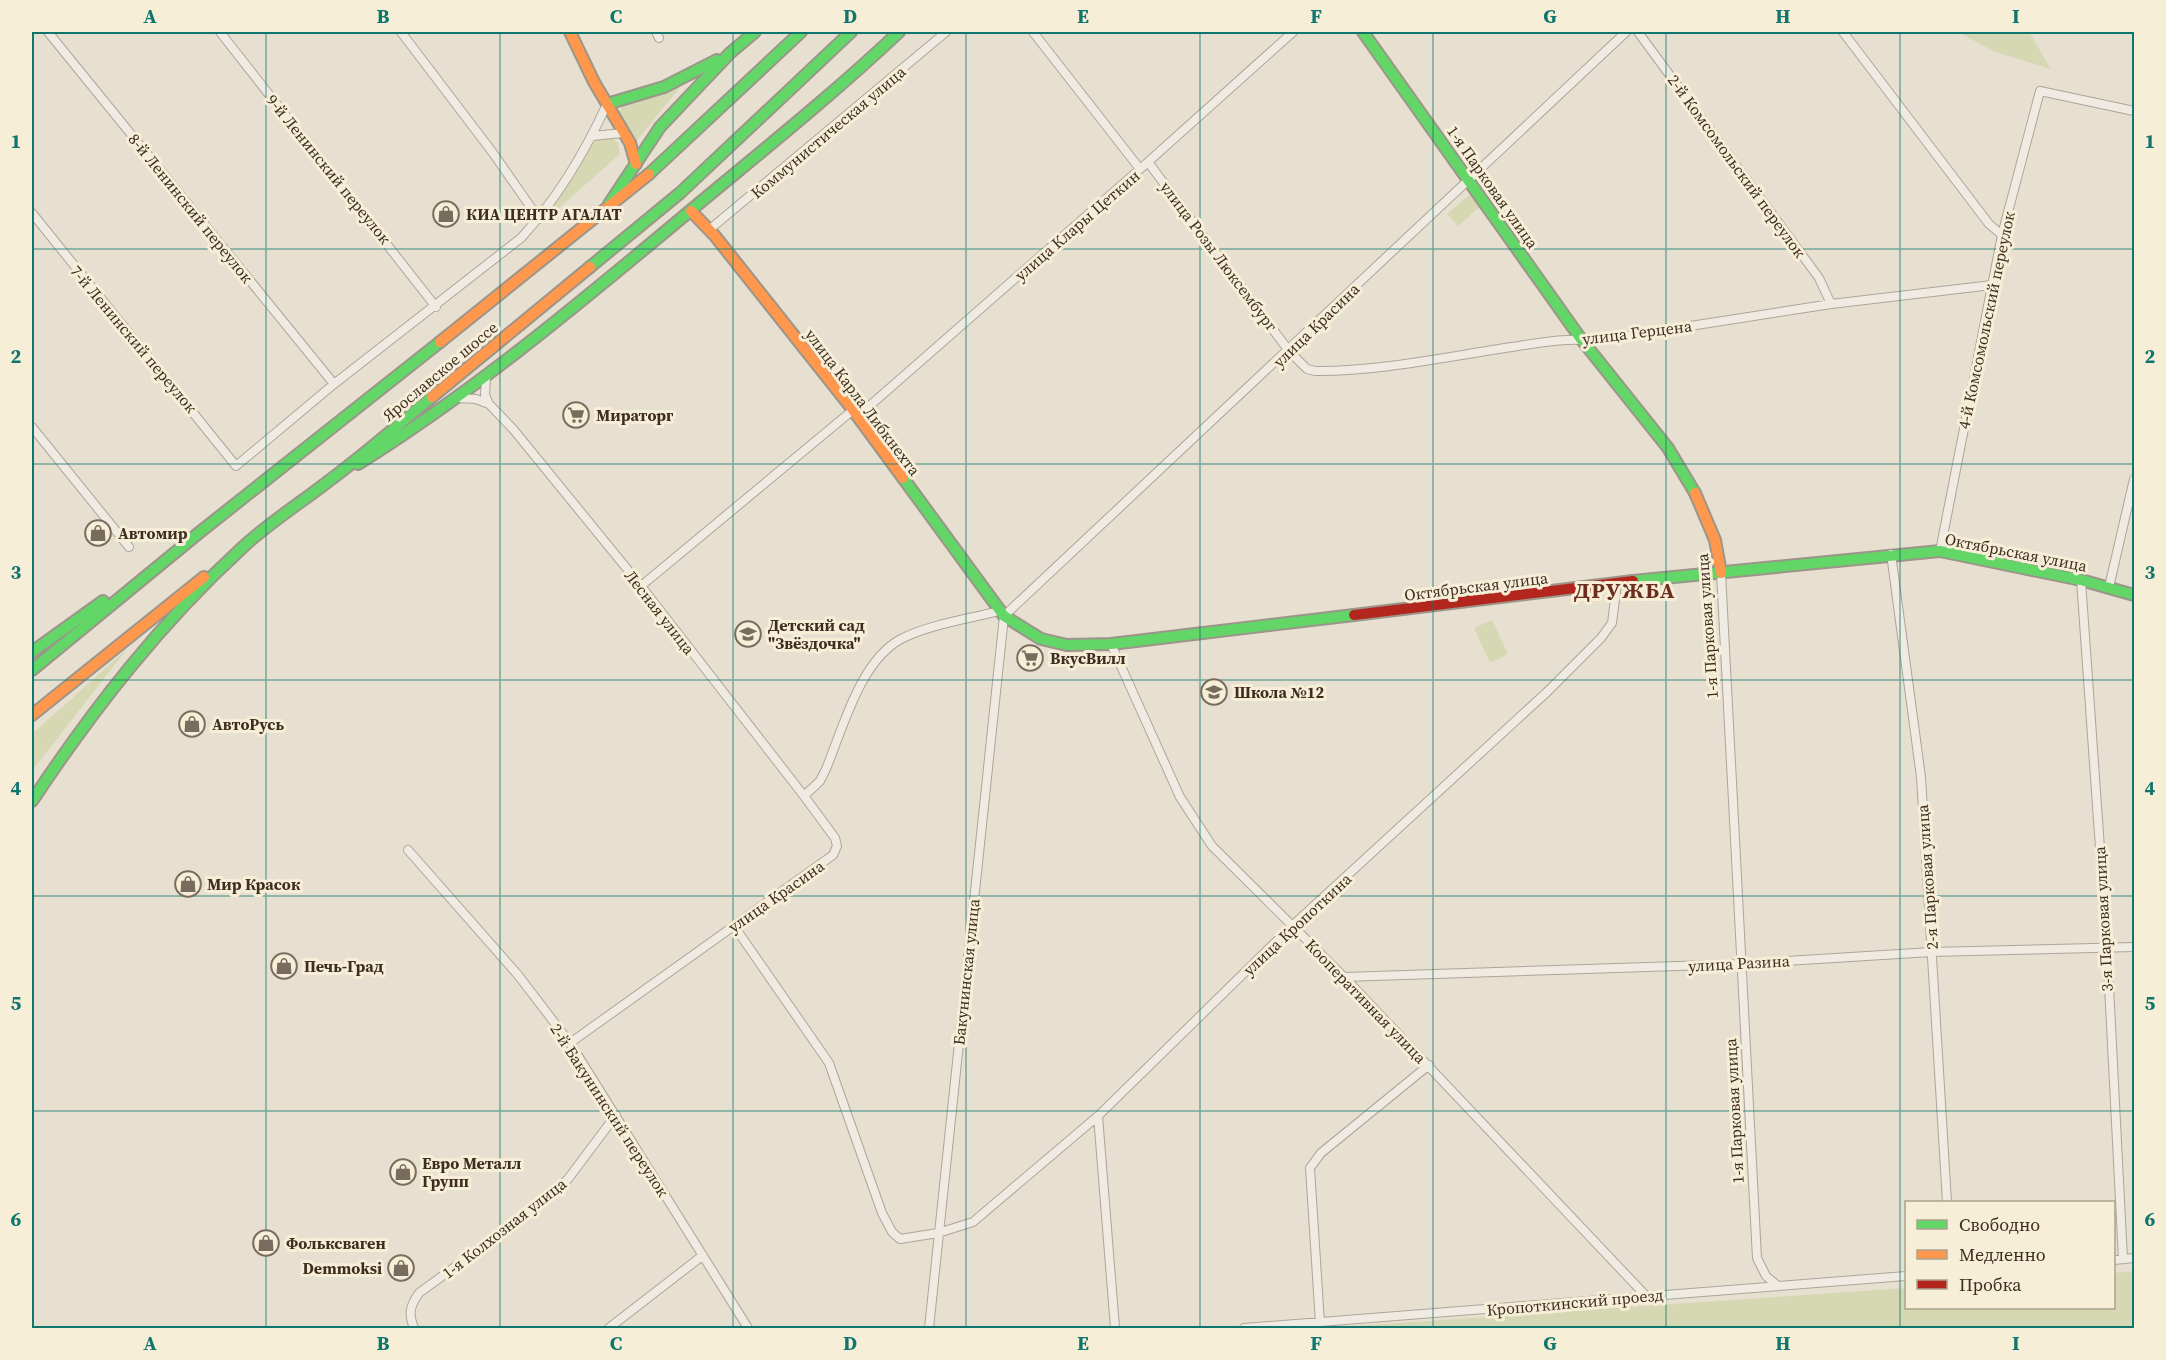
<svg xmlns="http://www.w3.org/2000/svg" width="2166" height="1360" font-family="'Source Serif 4',serif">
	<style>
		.green { fill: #d6d7b3 }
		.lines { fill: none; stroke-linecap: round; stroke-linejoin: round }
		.street-casing { stroke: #ada599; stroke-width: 10 }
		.fast-casing { stroke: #9c958a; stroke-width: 14 }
		.slow-casing { stroke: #9c958a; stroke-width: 14 }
		.jam-casing { stroke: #9c958a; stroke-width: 14 }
		.street { stroke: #efebe3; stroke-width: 8 }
		.fast { stroke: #63d668; stroke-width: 10 }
		.slow { stroke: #ff974d; stroke-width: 10 }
		.jam { stroke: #b3261e; stroke-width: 10 }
		.grid { fill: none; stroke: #0f766e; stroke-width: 1.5; stroke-opacity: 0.55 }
		.labels { text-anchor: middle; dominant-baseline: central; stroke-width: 6; stroke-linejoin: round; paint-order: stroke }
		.street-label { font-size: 16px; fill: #3d2e20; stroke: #f7eed8 }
		.poi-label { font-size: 16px; font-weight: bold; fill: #3d2e20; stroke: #f7eed8; text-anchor: start }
		.district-label { font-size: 22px; font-weight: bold; letter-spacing: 1.5px; fill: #6b2e1e; stroke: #f7eed8 }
		.neatline { fill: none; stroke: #0f766e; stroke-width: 2 }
		.grid-label { font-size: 20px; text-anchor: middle; font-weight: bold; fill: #0f766e }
	</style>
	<rect width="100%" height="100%" fill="#e7e0d1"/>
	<!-- green -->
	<path class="green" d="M1958,32H2029L2051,69L1995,52Z
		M685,81L634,144L617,116L622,106Z
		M603,137H611L618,143L620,154L542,223L595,140Z
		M1472,193L1482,205L1458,226L1447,214Z
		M1492,620L1508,654L1490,663L1474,628Z
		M127,649L32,771V734Z
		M2134,1271V1328H1325L1906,1288V1308H2114V1273Z"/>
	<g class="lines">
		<!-- street casing -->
		<g class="street-casing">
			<path id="street" d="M48,32L334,384
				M220,32L436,307
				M401,32L493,153L539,219
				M656,32L659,38
				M1033,32L1140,169
				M1638,32L1819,278L1831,304
				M1843,32L1989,224L2002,235
				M592,136L623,133
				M1148,162L1289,351L1307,369L1315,371C1377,372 1450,356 1512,347C1538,343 1568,337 1594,341L1831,304L1992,285
				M32,213L236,466L334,384L521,238C557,199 585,152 607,104
				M709,230L946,32
				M486,377L485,395L489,404
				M458,398L476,399L489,404L513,429L641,586L804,796
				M858,416L1148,162L1293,32
				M32,427L129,547
				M1940,551L2002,235L2040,91L2134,111
				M1891,554L1921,777L1947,1202
				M1721,573L1757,1258L1766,1276L1778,1286
				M2081,580L2107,947L2123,1259
				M641,586L853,410
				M2109,587L2134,479
				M1111,644L1180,797L1212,846L1344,977L1647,1297
				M408,850L518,975L570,1043L748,1328
				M734,926L829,1063L882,1213L892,1232L900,1239L938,1233L973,1222L1098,1116L1292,926L1547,692L1601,638L1612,623L1617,583
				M1344,977L1740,964L1931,952L2134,947
				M570,1043L833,855L837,846L835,838L804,796L820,781L826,769C843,728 860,661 901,639C931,624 968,619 999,611
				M1098,1116L1115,1328
				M2114,1260L2134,1258
				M1320,1323L1310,1168L1321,1153L1429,1065
				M414,1328C408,1313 410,1306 419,1293L518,1221L568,1179L616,1115
				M609,1328L702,1256
				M929,1328L1004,616L1626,32
				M1244,1328L1906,1276"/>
		</g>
		<!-- fast casing -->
		<g class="fast-casing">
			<path id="fast" d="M1363,32L1581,339L1668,448L1695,493
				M607,104L664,87L717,60
				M649,174L801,32
				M609,204L660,127L730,53L755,32
				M590,267L680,193L851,32
				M358,464C470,394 570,311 672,226C748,162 826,101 899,32
				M903,478L1004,616L1041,639L1067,645L1111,644L1354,615
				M1633,581L1940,551L2081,580L2134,595
				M32,652L103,601
				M32,670L200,532L440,342
				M32,801C94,708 161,622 243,547C270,522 302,502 330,480C365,454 398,425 432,397"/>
		</g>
		<!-- slow casing -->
		<g class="slow-casing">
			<path id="slow" d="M570,32L594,82L630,143L636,164
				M691,211L715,236L853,410L903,478
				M440,342L649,174
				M432,397L590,267
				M1695,493L1715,540L1721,573
				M32,715L204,577"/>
		</g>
		<!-- jam casing -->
		<g class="jam-casing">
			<path id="jam" d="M1354,615L1633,581"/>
		</g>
		<!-- street -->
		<use href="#street" class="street"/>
		<!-- fast -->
		<use href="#fast" class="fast"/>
		<!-- slow -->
		<use href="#slow" class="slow"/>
		<!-- jam -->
		<use href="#jam" class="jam"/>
	</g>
	<!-- grid -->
	<path class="grid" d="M266,32V1328M500,32V1328M733,32V1328M966,32V1328M1200,32V1328M1433,32V1328M1666,32V1328M1900,32V1328M32,249H2134M32,464H2134M32,680H2134M32,896H2134M32,1111H2134"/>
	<!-- icons -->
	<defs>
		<g id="shop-ring" transform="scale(1.35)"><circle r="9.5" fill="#f7eed8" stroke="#786c5e" stroke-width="1.5"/><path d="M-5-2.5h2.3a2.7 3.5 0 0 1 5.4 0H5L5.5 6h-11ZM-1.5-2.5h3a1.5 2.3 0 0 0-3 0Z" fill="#786c5e"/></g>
		<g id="supermarket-ring" transform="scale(1.35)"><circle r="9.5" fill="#f7eed8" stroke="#786c5e" stroke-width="1.5"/><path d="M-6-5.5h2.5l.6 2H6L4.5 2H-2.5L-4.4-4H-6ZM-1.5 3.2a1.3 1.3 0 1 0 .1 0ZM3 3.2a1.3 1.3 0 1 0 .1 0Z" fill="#786c5e"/></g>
		<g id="school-ring" transform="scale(1.35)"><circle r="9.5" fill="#f7eed8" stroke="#786c5e" stroke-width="1.5"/><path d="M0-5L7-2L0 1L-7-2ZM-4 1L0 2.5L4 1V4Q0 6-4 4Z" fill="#786c5e"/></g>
	</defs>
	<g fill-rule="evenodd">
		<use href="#shop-ring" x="446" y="214"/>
		<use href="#supermarket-ring" x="576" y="415"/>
		<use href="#shop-ring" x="98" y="533"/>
		<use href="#school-ring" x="748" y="634"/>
		<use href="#supermarket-ring" x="1030" y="658"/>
		<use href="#school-ring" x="1214" y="692"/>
		<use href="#shop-ring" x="192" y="724"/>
		<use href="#shop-ring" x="188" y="884"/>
		<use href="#shop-ring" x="284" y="966"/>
		<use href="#shop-ring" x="403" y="1172"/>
		<use href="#shop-ring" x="266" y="1243"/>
		<use href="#shop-ring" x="401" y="1268"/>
	</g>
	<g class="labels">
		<!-- street labels -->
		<g class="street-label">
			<text transform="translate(828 132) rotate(-40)">Коммунистическая улица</text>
			<text transform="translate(1737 166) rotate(54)">2-й Комсомольский переулок</text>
			<text transform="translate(329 169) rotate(51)">9-й Ленинский переулок</text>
			<text transform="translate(1493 187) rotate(55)">1-я Парковая улица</text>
			<text transform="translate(191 208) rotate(51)">8-й Ленинский переулок</text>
			<text transform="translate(1077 225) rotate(-41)">улица Клары Цеткин</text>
			<text transform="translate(1219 256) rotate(53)">улица Розы Люксембург</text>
			<text transform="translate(1986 320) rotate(-78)">4-й Комсомольский переулок</text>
			<text transform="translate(1316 325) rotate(-44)">улица Красина</text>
			<text transform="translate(1637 332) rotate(-7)">улица Герцена</text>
			<text transform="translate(134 339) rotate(50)">7-й Ленинский переулок</text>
			<text transform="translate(440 371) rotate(-40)">Ярославское шоссе</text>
			<text transform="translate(863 402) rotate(53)">улица Карла Либкнехта</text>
			<text transform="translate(2016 552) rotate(11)">Октябрьская улица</text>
			<text transform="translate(1476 586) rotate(-7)">Октябрьская улица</text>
			<text transform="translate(660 612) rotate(52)">Лесная улица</text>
			<text transform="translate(1707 626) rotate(-94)">1-я Парковая улица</text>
			<text transform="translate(1927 877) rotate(-94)">2-я Парковая улица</text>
			<text transform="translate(776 896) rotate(-35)">улица Красина</text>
			<text transform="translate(2103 919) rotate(-93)">3-я Парковая улица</text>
			<text transform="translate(1297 924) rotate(-43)">улица Кропоткина</text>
			<text transform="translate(1739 963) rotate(-3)">улица Разина</text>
			<text transform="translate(966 972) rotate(-84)">Бакунинская улица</text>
			<text transform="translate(1366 1001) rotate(46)">Кооперативная улица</text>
			<text transform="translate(610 1110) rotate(57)">2-й Бакунинский переулок</text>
			<text transform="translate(1734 1111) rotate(-93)">1-я Парковая улица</text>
			<text transform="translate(504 1228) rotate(-38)">1-я Колхозная улица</text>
			<text transform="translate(1575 1302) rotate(-5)">Кропоткинский проезд</text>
		</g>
		<!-- poi labels -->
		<g class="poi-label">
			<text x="466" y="214">КИА ЦЕНТР АГАЛАТ</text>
			<text x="596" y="415">Мираторг</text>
			<text x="118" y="533">Автомир</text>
			<text x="768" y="625">Детский сад<tspan x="768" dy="18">"Звёздочка"</tspan></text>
			<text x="1050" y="658">ВкусВилл</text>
			<text x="1234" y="692">Школа №12</text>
			<text x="212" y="724">АвтоРусь</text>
			<text x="207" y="884">Мир Красок</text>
			<text x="304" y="966">Печь-Град</text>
			<text x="422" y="1163">Евро Металл<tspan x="422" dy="18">Групп</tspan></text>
			<text x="286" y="1243">Фольксваген</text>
			<text x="382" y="1268" text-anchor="end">Demmoksi</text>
		</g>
		<!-- district labels -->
		<g class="district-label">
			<text x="1625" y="590">ДРУЖБА</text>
		</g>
	</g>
	<!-- border -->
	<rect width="2166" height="1360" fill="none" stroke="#f7eed8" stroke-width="66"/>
	<!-- legend -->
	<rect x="1905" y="1201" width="210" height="108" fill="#f7eed8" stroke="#ada18e" stroke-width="1.5"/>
	<rect x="1917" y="1220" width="30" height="9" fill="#63d668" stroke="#ada18e" stroke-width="1.5"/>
	<text x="1959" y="1231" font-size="18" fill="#3d2e20">Свободно</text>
	<rect x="1917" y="1250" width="30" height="9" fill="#ff974d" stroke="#ada18e" stroke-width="1.5"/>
	<text x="1959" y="1261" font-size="18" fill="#3d2e20">Медленно</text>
	<rect x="1917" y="1280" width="30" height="9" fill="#b3261e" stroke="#ada18e" stroke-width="1.5"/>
	<text x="1959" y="1291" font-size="18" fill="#3d2e20">Пробка</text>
	<rect x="33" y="33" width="2100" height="1294" class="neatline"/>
	<g class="grid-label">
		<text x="150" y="23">A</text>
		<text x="383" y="23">B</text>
		<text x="616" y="23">C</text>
		<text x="850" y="23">D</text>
		<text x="1083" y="23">E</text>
		<text x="1316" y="23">F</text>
		<text x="1550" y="23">G</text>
		<text x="1783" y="23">H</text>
		<text x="2016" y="23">I</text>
		<text x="16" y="148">1</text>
		<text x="2150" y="148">1</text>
		<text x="16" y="363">2</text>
		<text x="2150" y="363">2</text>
		<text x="16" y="579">3</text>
		<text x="2150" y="579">3</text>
		<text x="16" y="795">4</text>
		<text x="2150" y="795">4</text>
		<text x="16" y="1010">5</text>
		<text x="2150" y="1010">5</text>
		<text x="16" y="1226">6</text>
		<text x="2150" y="1226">6</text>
		<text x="150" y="1350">A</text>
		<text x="383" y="1350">B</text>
		<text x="616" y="1350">C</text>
		<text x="850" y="1350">D</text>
		<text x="1083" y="1350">E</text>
		<text x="1316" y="1350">F</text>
		<text x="1550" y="1350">G</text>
		<text x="1783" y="1350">H</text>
		<text x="2016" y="1350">I</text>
	</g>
</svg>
